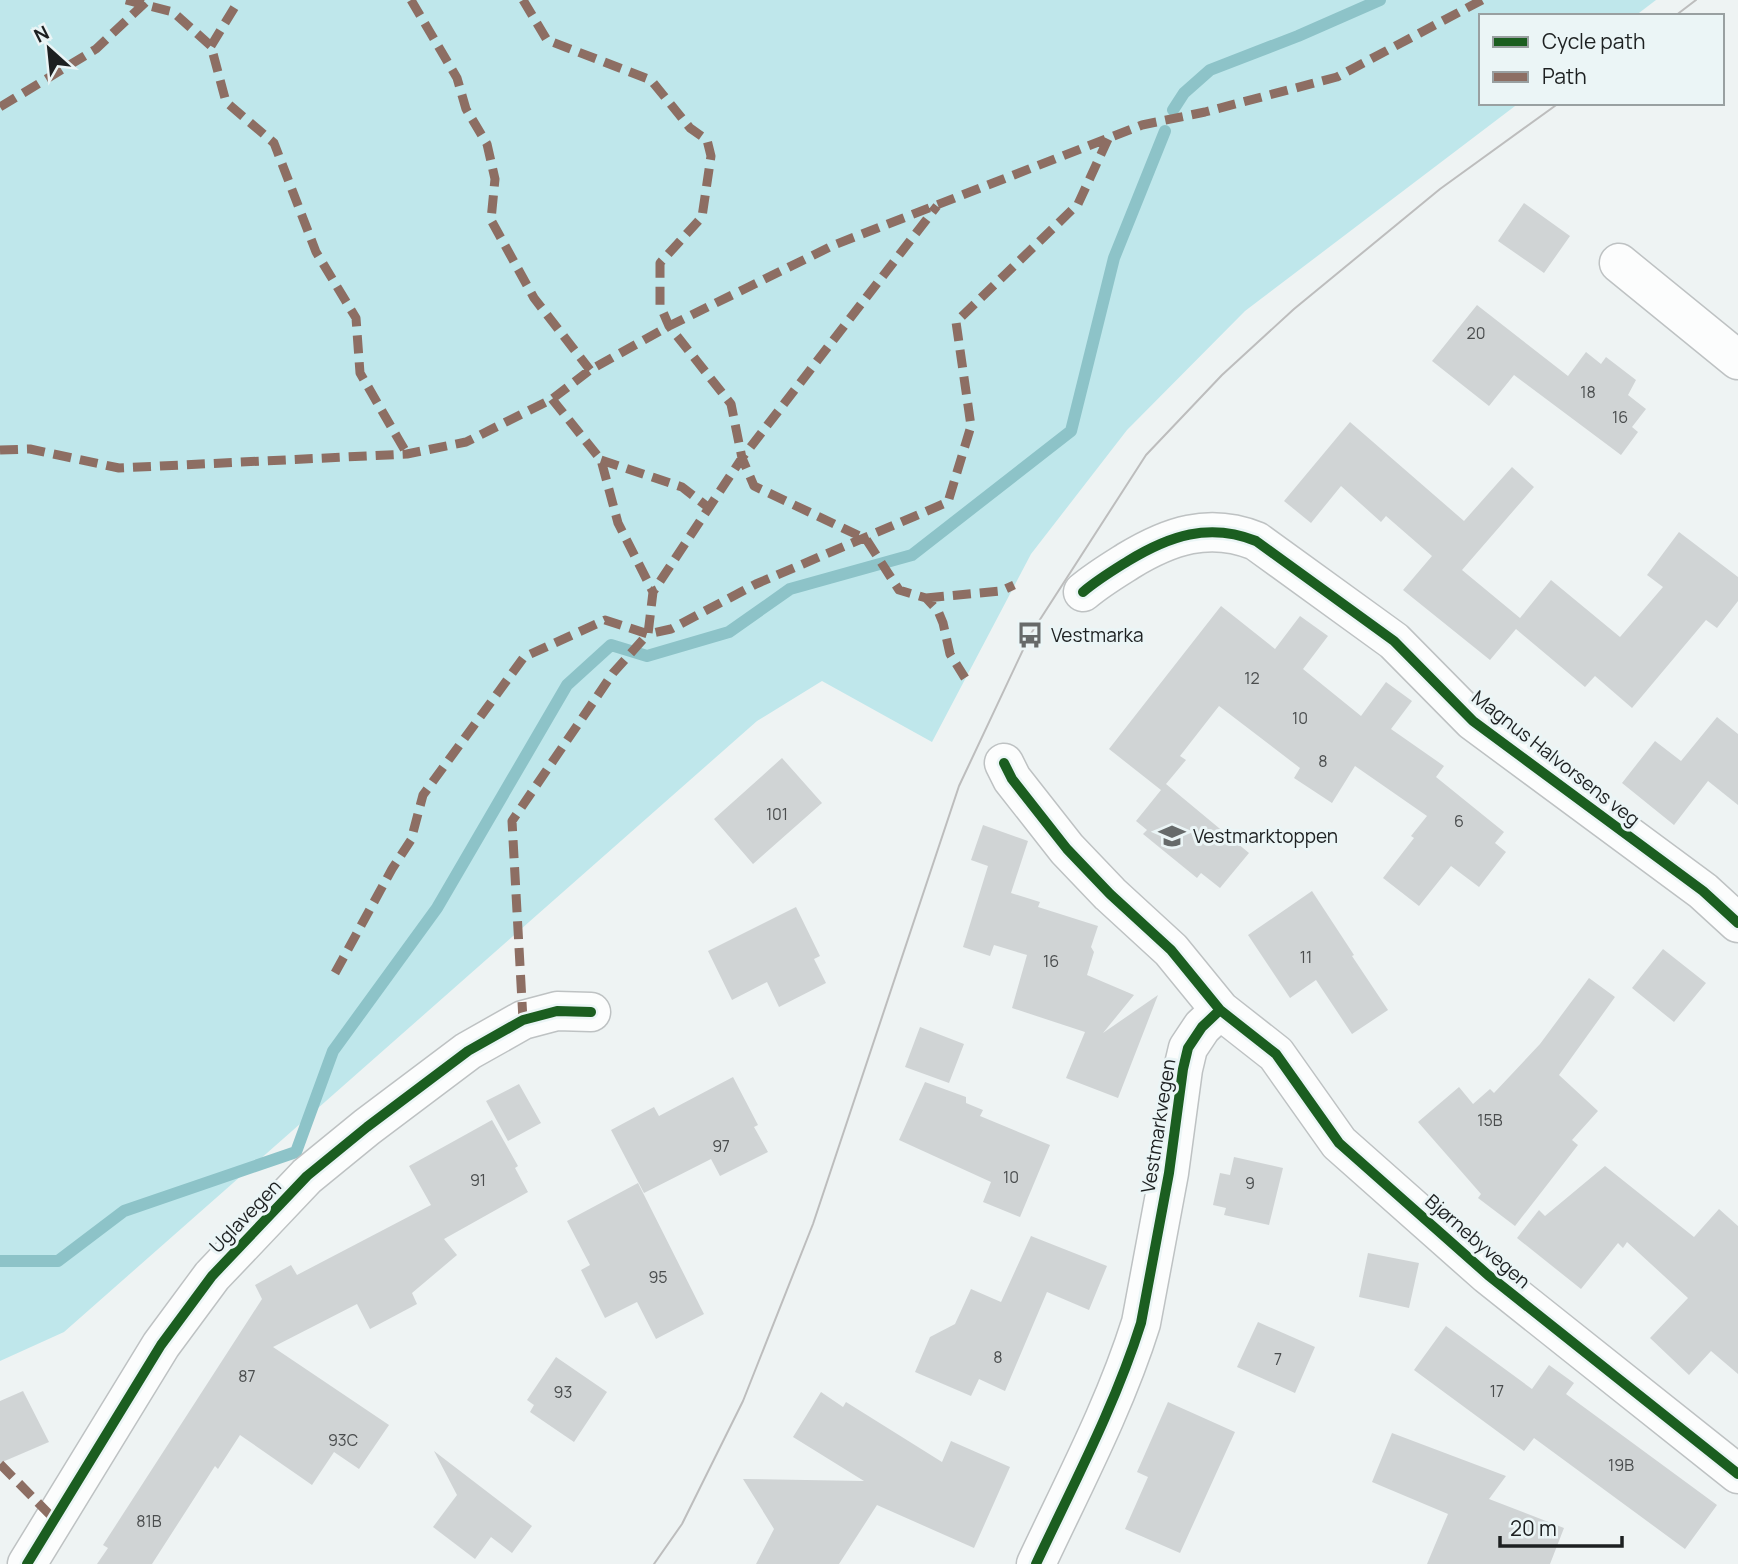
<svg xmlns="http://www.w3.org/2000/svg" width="1738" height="1564" font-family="Manrope,sans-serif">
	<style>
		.green { fill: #bfe7eb }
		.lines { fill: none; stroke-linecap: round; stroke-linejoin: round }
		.stream { stroke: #8dc3c8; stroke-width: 12 }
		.building { fill: #d0d4d5 }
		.minor-casing { stroke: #bec2c3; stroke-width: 41 }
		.minor { stroke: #fcfdfd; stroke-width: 38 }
		.tram { stroke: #bdbdbd; stroke-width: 2 }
		.quiet { stroke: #8d6e63; stroke-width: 9; stroke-dasharray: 18 9; stroke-linecap: butt }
		.cycleway-casing { stroke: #ebf5f6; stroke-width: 15 }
		.cycleway { stroke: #1b5e20; stroke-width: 10 }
		.labels { text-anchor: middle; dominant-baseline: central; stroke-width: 6; stroke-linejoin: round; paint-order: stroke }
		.number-label { font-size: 16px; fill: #4a4d4e }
		.poi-label { font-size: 19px; fill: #1d2021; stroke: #ebf5f6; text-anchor: start }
		.street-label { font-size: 19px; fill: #1d2021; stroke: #ebf5f6 }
	</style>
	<rect width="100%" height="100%" fill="#eef3f3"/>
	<!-- green -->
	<path class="green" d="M0,0H1656L1635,16H1481V103H1519L1245,311L1127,430L1031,554L932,742L822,681L757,721L64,1332L0,1361Z"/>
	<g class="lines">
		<!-- stream -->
		<path class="stream" d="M1173,110L1184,93L1210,70L1298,36L1380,0
			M0,1261H58L124,1211L296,1152L333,1051L437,908L567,685L611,645L647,656L729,632L790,589L912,555L1071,431L1114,258L1165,131"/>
	</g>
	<!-- building -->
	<path class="building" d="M1524,203L1570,236L1544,273L1498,241Z
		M1477,305L1568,376L1586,352L1601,364L1606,357L1636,380L1628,395L1646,409L1632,427L1638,432L1621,455L1514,375L1489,406L1432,361Z
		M1350,422L1464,521L1512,467L1534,487L1462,570L1520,618L1551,580L1620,637L1663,587L1647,575L1679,532L1738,577V601L1717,628L1706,620L1632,708L1595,676L1585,687L1516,629L1490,660L1403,590L1432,556L1386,516L1381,522L1341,486L1311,523L1284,501Z
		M1221,606L1275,649L1300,616L1328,636L1303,669L1361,716L1386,682L1412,701L1391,729L1444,766L1436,777L1504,832L1495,843L1506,852L1479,887L1451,866L1419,906L1383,878L1414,838L1411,836L1427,816L1355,766L1332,803L1294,778L1300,768L1219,706L1180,756L1186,760L1166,784L1249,853L1220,888L1201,873L1197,878L1143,834L1147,830L1136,821L1161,790L1109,749Z
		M1717,717L1738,734V805L1708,781L1674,825L1622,783L1655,741L1681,761Z
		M782,758L822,803L753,864L714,819Z
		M983,825L1028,841L1011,893L1040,902L1038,907L1098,926L1091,947L1094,952L1087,975L1134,995L1103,1033L1158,995L1118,1098L1066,1078L1085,1032L1012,1008L1027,955L994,945L990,956L963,947L988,866L971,860Z
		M1312,891L1354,955L1352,956L1388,1010L1352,1034L1316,980L1290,998L1248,935Z
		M796,907L820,956L814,959L826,983L779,1007L767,982L732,1000L708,951Z
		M1663,949L1706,983L1674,1022L1632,988Z
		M1589,978L1615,997L1559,1075L1598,1111L1572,1140L1578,1145L1515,1226L1478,1198L1481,1194L1418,1122L1459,1087L1473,1104L1490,1089L1494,1093L1540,1044Z
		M920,1027L964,1044L949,1083L905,1067Z
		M733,1077L758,1125L754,1127L768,1152L720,1176L711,1159L644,1193L611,1130L654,1107L659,1116Z
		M925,1082L966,1097V1103L983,1110L980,1116L1050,1145L1020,1217L983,1202L991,1182L899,1140Z
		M519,1084L541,1123L508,1141L486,1101Z
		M492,1120L518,1166L515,1168L528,1192L444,1239L457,1255L412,1293L417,1304L370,1329L357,1304L273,1347L389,1425L359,1469L334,1452L312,1485L240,1435L218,1469L215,1466L152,1564H97L108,1548L103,1545L262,1299L255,1285L291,1265L297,1275L431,1205L409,1166Z
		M1234,1157L1283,1168L1269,1225L1224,1215L1226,1208L1213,1205L1220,1173L1230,1175Z
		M1605,1166L1694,1237L1719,1209L1738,1226V1374L1711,1351L1689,1375L1650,1338L1688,1298L1627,1242L1623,1248L1618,1243L1581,1289L1517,1238L1539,1210L1545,1216Z
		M638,1183L704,1314L656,1339L637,1302L605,1318L581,1270L590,1265L567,1221Z
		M1031,1236L1107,1266L1089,1310L1047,1292L1005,1391L979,1379L971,1396L915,1372L930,1337L955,1324L971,1289L1001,1302Z
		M1368,1253L1419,1263L1409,1308L1359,1297Z
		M1258,1322L1315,1347L1295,1393L1237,1367Z
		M1446,1326L1532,1389L1549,1365L1574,1383L1566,1394L1717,1505L1685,1549L1534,1438L1524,1451L1414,1370Z
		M556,1357L607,1392L574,1442L530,1412L534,1405L527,1400Z
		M23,1391L49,1442L0,1463V1401Z
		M821,1392L843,1407L846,1402L942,1462L951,1441L1010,1467L974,1548L877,1505L839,1564H756L774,1529L743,1479L864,1481L793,1437Z
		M1168,1402L1235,1432L1180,1553L1125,1529L1148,1477L1137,1472Z
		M1392,1433L1506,1476L1489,1499L1564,1528L1550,1564H1427L1448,1514L1372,1482Z
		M434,1451L532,1526L512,1553L491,1537L475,1559L433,1527L457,1495Z"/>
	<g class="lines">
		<!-- minor casing -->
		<g class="minor-casing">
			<path id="minor" d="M1619,263L1738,360
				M1083,592C1097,580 1112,571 1128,561C1169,536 1209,522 1256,541L1394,641L1473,721L1703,891L1738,923
				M1004,763L1012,779L1067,849L1110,894L1171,950L1220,1010L1202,1027L1188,1048L1183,1069L1169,1173L1141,1323C1115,1406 1073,1485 1036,1564
				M1220,1010L1276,1054L1339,1143L1488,1275L1738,1474
				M27,1564L161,1345L212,1276L307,1176L367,1127L468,1051L523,1020L557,1011L591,1012"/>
		</g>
		<!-- minor -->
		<use href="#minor" class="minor"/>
		<!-- tram -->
		<path class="tram" d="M1675,16L1696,0
			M654,1564L682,1524L743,1401L813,1224L959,786L1030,635L1146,455L1222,375L1294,309L1440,189L1559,103"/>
		<!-- quiet -->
		<path class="quiet" d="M126,0L173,12L211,46L226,102L274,143L316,252L356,318L360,373L407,454
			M411,0L457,78L466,109L487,144L495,179L491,220L534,298L590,370
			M523,0L547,40L651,80L690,128L707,140L711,156L702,217L660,263V305L669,326L731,404L742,458L754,486L866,539L899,590L926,598L938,611L943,623L950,654L965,678
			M211,46L239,0
			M0,107L96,49L147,1
			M552,399L601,460L618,523L653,592
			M0,450L30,449L119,468L407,454L466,442L552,399L590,370L669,326L834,245L1142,125L1205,112L1337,77L1482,0
			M601,460L682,487L709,508
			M926,598L1001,591L1014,585
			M335,973L392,869L411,840L423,795L524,657L605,620L648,634L671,629L756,584L948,502L971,426L956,322L1078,204L1108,139
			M523,1020L512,821L613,673L648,634L653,592L742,458L937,206
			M0,1464L55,1520"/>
		<!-- cycleway casing -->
		<g class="cycleway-casing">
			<path id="cycleway" d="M1083,592C1097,580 1112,571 1128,561C1169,536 1209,522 1256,541L1394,641L1473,721L1703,891L1738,923
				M1004,763L1012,779L1067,849L1110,894L1171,950L1220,1010L1202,1027L1188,1048L1183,1069L1169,1173L1141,1323C1115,1406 1073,1485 1036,1564
				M1220,1010L1276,1054L1339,1143L1488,1275L1738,1474
				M27,1564L161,1345L212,1276L307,1176L367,1127L468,1051L523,1020L557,1011L591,1012"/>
		</g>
		<!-- cycleway -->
		<use href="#cycleway" class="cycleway"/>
	</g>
	<!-- icons -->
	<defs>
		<g id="bus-bare" transform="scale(2.1)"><path d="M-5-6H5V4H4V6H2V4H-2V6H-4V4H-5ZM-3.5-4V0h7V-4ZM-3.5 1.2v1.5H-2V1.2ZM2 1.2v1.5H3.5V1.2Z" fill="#666a6a" stroke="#ebf5f6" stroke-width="2.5" paint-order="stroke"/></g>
		<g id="school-bare" transform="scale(2.1)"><path d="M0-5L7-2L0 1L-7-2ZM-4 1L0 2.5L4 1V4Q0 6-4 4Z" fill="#666a6a" stroke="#ebf5f6" stroke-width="2.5" paint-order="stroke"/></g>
	</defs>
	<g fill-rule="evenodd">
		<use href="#bus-bare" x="1030" y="635"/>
		<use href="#school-bare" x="1172" y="836"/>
	</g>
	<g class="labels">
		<!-- number labels -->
		<g class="number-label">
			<text x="1476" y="333">20</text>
			<text x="1588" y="392">18</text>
			<text x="1620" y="417">16</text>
			<text x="1252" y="678">12</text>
			<text x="1300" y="718">10</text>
			<text x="1323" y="761">8</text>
			<text x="777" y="814">101</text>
			<text x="1459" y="821">6</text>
			<text x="1306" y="957">11</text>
			<text x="1051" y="961">16</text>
			<text x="1490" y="1120">15B</text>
			<text x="721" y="1146">97</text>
			<text x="1011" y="1177">10</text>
			<text x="478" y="1180">91</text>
			<text x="1250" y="1183">9</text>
			<text x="658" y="1277">95</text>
			<text x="998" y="1357">8</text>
			<text x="1278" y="1359">7</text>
			<text x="247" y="1376">87</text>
			<text x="1497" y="1391">17</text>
			<text x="563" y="1392">93</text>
			<text x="343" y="1440">93C</text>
			<text x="1621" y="1465">19B</text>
			<text x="149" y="1521">81B</text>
		</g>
		<!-- poi labels -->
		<g class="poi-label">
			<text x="1051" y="635">Vestmarka</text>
			<text x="1193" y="836">Vestmarktoppen</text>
		</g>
		<!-- street labels -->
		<g class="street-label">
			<text transform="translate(1556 758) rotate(38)">Magnus Halvorsens veg</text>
			<text transform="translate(1158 1126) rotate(-81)">Vestmarkvegen</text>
			<text transform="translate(245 1216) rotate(-46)">Uglavegen</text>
			<text transform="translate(1478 1241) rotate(41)">Bjørnebyvegen</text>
		</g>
	</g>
	<!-- legend -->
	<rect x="1479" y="14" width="245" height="91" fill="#ebf5f6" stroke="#99a0a1" stroke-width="2"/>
	<rect x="1493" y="37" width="35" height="10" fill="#1b5e20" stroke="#99a0a1" stroke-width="2"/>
	<text x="1542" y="49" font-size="21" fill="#1d2021">Cycle path</text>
	<rect x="1493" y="72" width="35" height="10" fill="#8d6e63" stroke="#99a0a1" stroke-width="2"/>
	<text x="1542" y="84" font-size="21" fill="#1d2021">Path</text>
	<!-- north arrow -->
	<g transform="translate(49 49) rotate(333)" stroke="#ebf5f6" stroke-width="5" paint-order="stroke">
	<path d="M0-5L12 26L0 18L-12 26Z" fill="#1d2021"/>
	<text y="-10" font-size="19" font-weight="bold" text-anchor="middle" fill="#1d2021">N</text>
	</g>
	<!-- scale -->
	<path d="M1500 1536v10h122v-10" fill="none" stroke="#1d2021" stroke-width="3.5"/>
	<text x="1510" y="1536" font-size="21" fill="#1d2021" stroke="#ebf5f6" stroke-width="5" paint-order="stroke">20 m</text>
</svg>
